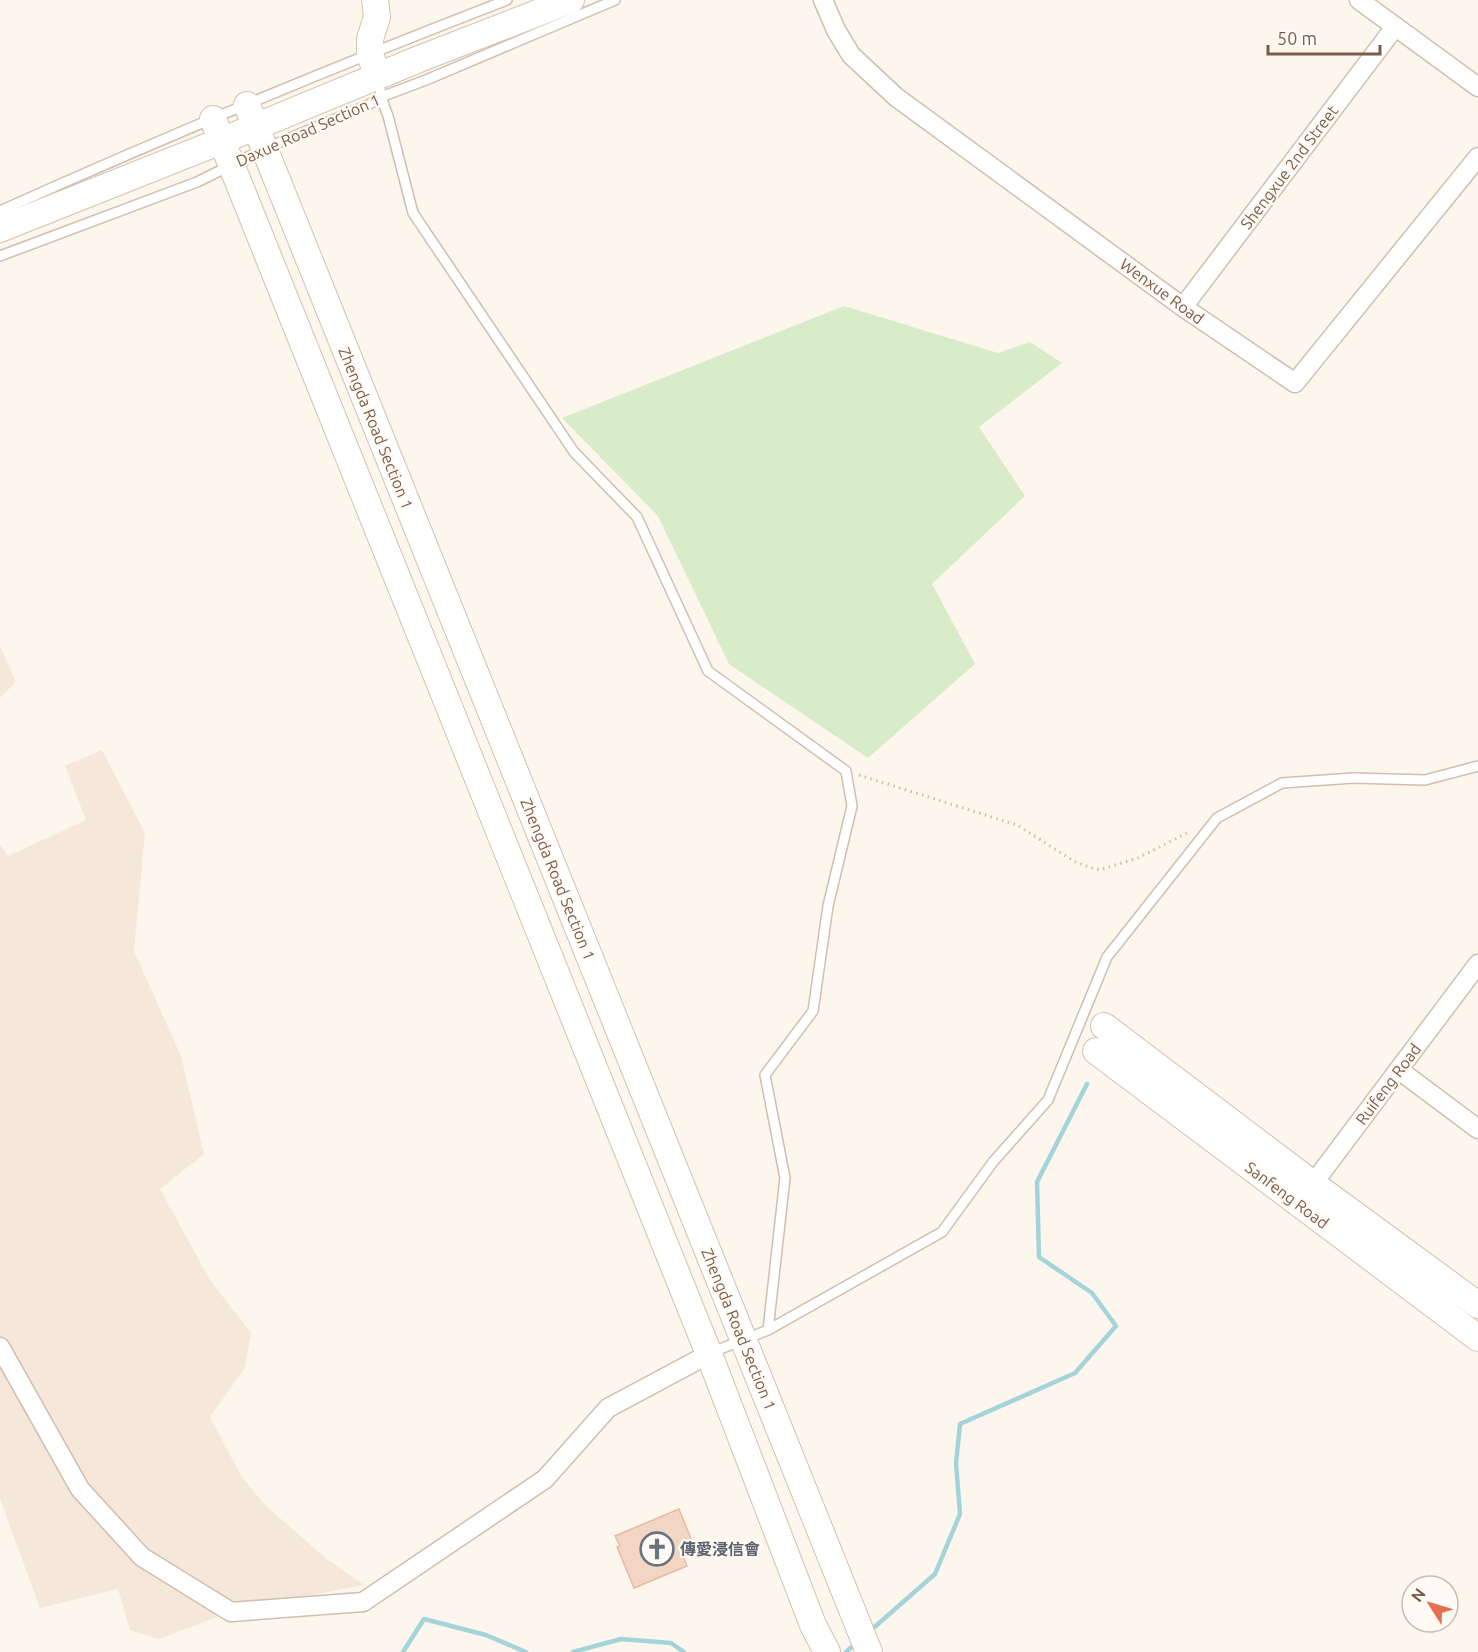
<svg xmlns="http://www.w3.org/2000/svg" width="1478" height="1652" font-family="Ubuntu,'Noto Sans TC',sans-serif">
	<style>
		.residential { fill: #f5e8da }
		.green { fill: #d8ecc9 }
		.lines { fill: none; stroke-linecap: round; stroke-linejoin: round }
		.stream { stroke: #a5d3da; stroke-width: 4.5 }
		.building { fill: #f3d5c3; stroke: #e6bba3; stroke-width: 1.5 }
		.lane-casing { stroke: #d1beb0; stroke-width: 12 }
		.street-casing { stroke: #d1beb0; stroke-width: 21 }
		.secondary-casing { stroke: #d6c0b0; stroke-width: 28 }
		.path { stroke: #d9b8a5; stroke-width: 3; stroke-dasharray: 1.5 4.5; stroke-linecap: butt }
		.lane { stroke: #fff; stroke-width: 9 }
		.street { stroke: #fff; stroke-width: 18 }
		.secondary { stroke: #fff; stroke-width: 26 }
		.labels { text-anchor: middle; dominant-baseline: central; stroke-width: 4.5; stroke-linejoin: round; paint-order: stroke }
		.street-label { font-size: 16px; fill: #7a5c4d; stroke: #fffaf3 }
		.worship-label { font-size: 16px; font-weight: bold; fill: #5b616d; stroke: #fffaf3; text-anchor: start }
	</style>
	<rect width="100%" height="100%" fill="#fdf6ec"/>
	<!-- residential -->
	<path class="residential" d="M0,646L16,682L0,698Z
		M102,750L145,833L134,951L181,1056L204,1154L160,1189L210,1280L251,1333L245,1368L210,1417L241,1476L265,1505L323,1556L364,1585L238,1609L159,1639L130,1630L118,1589L40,1608L0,1499V845L8,856L86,820L65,766Z"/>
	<!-- green -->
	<path class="green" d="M844,306L998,353L1030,342L1062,363L979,427L1025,496L932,584L975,664L868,758L729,664L658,516L562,418Z"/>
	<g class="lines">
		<!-- stream -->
		<path class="stream" d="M870,1631L935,1574L960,1514L956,1463L960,1424L1075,1373L1116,1326L1092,1293L1039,1257L1037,1182L1087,1084
			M403,1652L424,1619L486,1635L526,1652
			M573,1652L621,1639L671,1643L684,1652
			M846,1652L856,1643"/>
	</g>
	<!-- building -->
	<path class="building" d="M679,1509L696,1551L683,1556L687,1566L634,1588L617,1547L620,1546L615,1536Z"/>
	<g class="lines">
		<!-- lane casing -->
		<g class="lane-casing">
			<path id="lane" d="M379,79L381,97L388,116L413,213L574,452L637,517L708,671L846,771L852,806L828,906L813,1011L765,1075L785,1178L768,1330
				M0,211C167,136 336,66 507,0
				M0,256L197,182L264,149L368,105L381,97L426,80L615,0
				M710,1353L768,1330L942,1232L993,1162L1048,1100L1107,957L1217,818L1282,783L1353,778L1425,780L1478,766"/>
		</g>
		<!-- street casing -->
		<g class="street-casing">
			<path id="street" d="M823,0L836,30L851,55L896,97L1183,307L1295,383L1478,157
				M1359,0L1478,87
				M1183,307L1395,27
				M1399,1070L1478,1129
				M1306,1193L1478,964
				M0,1347L80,1489L142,1557L231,1612L363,1602L545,1479L608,1408L709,1354"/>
		</g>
		<!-- secondary casing -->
		<g class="secondary-casing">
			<path id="secondary" d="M375,0L377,17L370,39V55L378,76
				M247,105L869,1652
				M213,119L709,1354L813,1625L827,1652
				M0,229L221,141L419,59L571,0
				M1104,1026L1313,1184L1478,1305
				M1096,1051L1478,1338"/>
		</g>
		<!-- path -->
		<path class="path" d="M859,775L1017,825L1077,863L1099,870L1138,858L1191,831"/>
		<!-- lane -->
		<use href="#lane" class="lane"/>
		<!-- street -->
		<use href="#street" class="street"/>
		<!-- secondary -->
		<use href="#secondary" class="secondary"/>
	</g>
	<!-- icons -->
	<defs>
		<g id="church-ring" transform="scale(1.725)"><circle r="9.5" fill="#fffaf3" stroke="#6b7280" stroke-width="1.5"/><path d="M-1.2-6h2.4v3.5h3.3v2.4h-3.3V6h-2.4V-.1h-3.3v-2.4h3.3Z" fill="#6b7280"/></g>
	</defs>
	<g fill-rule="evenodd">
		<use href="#church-ring" x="657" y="1549"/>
	</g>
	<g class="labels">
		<!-- street labels -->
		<g class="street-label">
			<text transform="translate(308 130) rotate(-24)">Daxue Road Section 1</text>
			<text transform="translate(1289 167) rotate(-53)">Shengxue 2nd Street</text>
			<text transform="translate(1162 291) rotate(36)">Wenxue Road</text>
			<text transform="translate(376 428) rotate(68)">Zhengda Road Section 1</text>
			<text transform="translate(558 879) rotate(68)">Zhengda Road Section 1</text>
			<text transform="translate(1388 1084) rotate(-53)">Ruifeng Road</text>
			<text transform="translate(1287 1195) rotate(37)">Sanfeng Road</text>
			<text transform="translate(739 1329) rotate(68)">Zhengda Road Section 1</text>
		</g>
		<!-- worship labels -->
		<g class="worship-label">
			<text x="680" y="1549">傳愛浸信會</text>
		</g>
	</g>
	<!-- north arrow -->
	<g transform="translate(1430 1604) rotate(307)"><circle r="28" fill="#fffaf3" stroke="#cabbb1" stroke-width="1.5"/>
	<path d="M0-4.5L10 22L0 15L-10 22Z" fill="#e76f51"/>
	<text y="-9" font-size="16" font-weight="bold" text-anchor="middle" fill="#7a5c4d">N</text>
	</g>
	<!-- scale -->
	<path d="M1268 45v9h112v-9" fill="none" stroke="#7a5c4d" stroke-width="3"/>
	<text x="1277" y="45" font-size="18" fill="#7a5c4d" stroke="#fffaf3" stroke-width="4.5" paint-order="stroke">50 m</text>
</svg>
